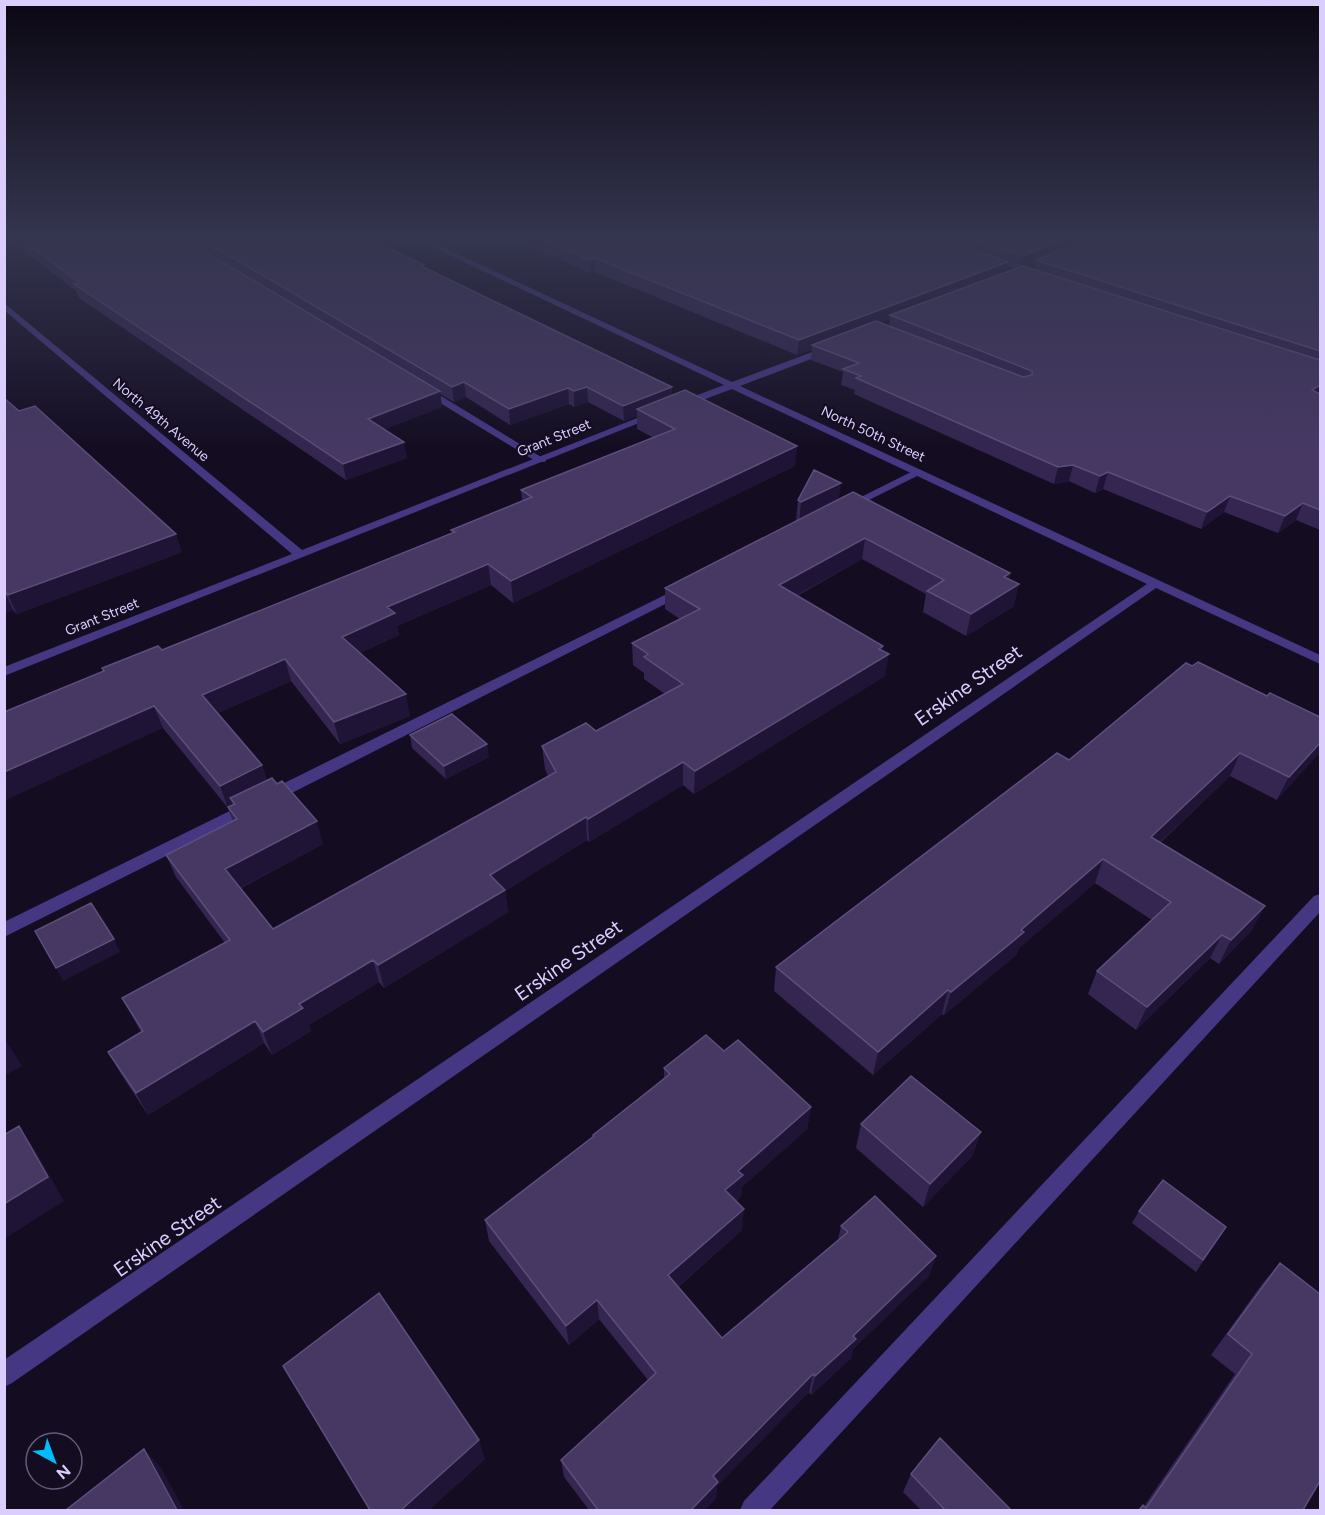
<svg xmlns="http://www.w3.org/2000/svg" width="1325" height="1515" font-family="Figtree,sans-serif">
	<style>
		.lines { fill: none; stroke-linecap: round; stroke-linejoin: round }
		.service { fill: #453782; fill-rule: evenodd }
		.minor { fill: #453782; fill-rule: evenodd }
		.wall { fill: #342650; fill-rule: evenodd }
		.shaded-wall { fill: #1f1436 }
		.building { fill: #463863; stroke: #5d4f7b; stroke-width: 1.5 }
		.labels { text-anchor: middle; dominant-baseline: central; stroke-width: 4.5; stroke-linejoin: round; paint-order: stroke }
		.far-street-label { font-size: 14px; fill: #dbceff; stroke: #140d22 }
		.near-street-label { font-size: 20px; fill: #dbceff; stroke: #140d22 }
	</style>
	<rect width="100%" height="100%" fill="#140d22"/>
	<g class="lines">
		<!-- service -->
		<path class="service" d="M422,388H428L546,460L545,462H537L422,392Z
			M917,469L921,470V474L853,508L849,509L843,506Z
			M683,586L687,587L689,590L687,593L276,801H264L262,797L264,793Z
			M248,802L254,804L256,808L254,812L4,937V922Z
			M1320,894V912L770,1510H740L744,1501L1314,896Z"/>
		<!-- minor -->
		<path class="minor" d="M409,236H419L732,382L826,347H832V351L740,386L1320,655V664L1156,588L12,1383L4,1387V1360L1147,584L732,389L684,407H676V403L724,385Z
			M4,303L302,550L650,413L659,415L4,676V667L292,554L4,310Z"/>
	</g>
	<!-- wall -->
	<path class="wall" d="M4,236H363L424,268L672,387V396L795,466L513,603L491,585L397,626L399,635L360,653L410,716L340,744L291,681L218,713L262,765L267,781L323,844L241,888L273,929L548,776L545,769L542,746L596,731L665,694L644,679V673L633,665L632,643L680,619L665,609V588L796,521L798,500L839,499L1010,573L1009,579L1014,606L966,636L923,612L926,594L862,559L797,596L883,646L882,650L885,676L694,794L683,785L589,842L587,840L505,891L508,912L384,988L379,982L309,1025L311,1031L272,1055L264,1043L148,1115L121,1074L108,1052L141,1032L122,998L225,943L176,877L166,855L233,822L228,808L163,728L103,671L102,668L162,650L452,534L451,530L522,501L521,490L654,438L637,429V416L624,421L588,402L574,407L569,404L510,425L466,397L454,402L440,394L442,407L385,429L407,458L346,480L79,298L76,291Z
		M505,236H1320V530L1296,520L1278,533L1224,512L1201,529L1103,489L1095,493L1069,481L1054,484L854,394L855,390L841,385L843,372L811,360L812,349L797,355L595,272L590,273ZM1036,263L1034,269L1026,267L1033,264ZM1007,266L1015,268L1006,272ZM890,319L889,326L881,323Z
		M4,398L182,552L17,614L13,610L4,613Z
		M1267,696L1320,717L1277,800L1230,776L1160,843L1252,930L1219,964L1210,958L1136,1030L1088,994L1097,971L1152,920L1095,883L1019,948L1016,955L944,1015L942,1014L873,1075L774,991L776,967L1069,760Z
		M410,735L489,757L446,779L412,748Z
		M724,1051L811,1107L807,1129L742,1187L741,1196L736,1201L742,1230L678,1287L722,1338L838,1240L841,1226L936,1256L929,1276L853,1349L851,1358L811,1395L809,1392L717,1486L716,1498L705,1510H589L564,1477L561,1460L648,1380L599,1319L569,1345L489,1241L485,1220L593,1137V1135L664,1078V1068Z
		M861,1124L981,1132L972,1156L923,1207L856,1148Z
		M1139,1211L1226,1227L1196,1272L1132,1223Z
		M1280,1263L1303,1510H1138L1143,1505L1144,1506L1235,1374L1211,1355L1262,1284Z
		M283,1366L485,1459L429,1510H369Z
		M911,1474L1011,1510H921L903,1492Z"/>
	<!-- shaded-wall -->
	<path class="shaded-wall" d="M1072,236H1102L1036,260V263L1019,270L1022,256Z
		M595,258V272L590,273L589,260Z
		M1008,262L1005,275L890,315V319L817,347L812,345V349L797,355L799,340Z
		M464,382L466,397L454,402L452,387Z
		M1320,385V397L1312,390Z
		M587,387L588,402L574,407V391Z
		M672,387V403L637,409V416L624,421L623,406Z
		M568,388L569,404L510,425L509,409Z
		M440,391L442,407L371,435L368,419Z
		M404,442L407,458L346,480L343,464Z
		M797,446L795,466L513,603L511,581Z
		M1073,465L1069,481L1054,484L1058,467Z
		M1108,472L1103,489L1095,493L1100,476Z
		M841,483L838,506L799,525L801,502Z
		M1230,496L1224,512L1201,529L1207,512Z
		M1303,503L1296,520L1278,533L1285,516Z
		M176,534L182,552L17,614L8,595Z
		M865,538L862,559L777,606L779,585Z
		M488,564L491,585L397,626L399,635L347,659L342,637L387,607Z
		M1010,573L1006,593L1019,584L1014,606L966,636L971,614L1004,577Z
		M4,591L13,610L4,613Z
		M883,646L881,659L889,654L885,676L694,794L695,771Z
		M285,659L291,681L209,717L202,695Z
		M406,694L410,716L340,744L334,722Z
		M154,706L163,728L4,801V772Z
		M1320,743V753L1277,800L1289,777Z
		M487,744L489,757L446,779L444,766Z
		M1240,753L1230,776L1141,860L1151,837Z
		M683,762V785L589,842L588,819Z
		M262,765L269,788L230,798L233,806L228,808L220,786Z
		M586,817L587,840L505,891L508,912L384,988L378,965L490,875Z
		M317,821L323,844L234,891L225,869Z
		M1103,859L1095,883L1019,948L1016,955L944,1015L951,992L1021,930Z
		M1265,906L1252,930L1219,964L1231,940Z
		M1222,935L1210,958L1136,1030L1147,1007Z
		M114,939L120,952L63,981L56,968Z
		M373,960L379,982L309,1025L311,1031L272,1055L263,1032L299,1004Z
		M948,990L942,1014L873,1075L878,1052Z
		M255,1021L264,1043L148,1115L136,1093Z
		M4,1038L22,1066L4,1076Z
		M811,1107L807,1129L742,1187L741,1196L723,1211L725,1190L738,1171Z
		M19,1126L35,1150L64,1201L4,1239V1204Z
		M981,1132L972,1156L923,1207L930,1184Z
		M744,1209L742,1230L668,1295V1275Z
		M936,1256L929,1276L853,1349L851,1358L811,1395L815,1376L853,1336Z
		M597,1300L599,1319L569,1345L566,1326Z
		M813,1374L809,1392L717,1486L716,1498L705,1510H691L713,1476Z
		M479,1440L485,1459L429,1510H401Z
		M144,1449L161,1468L184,1510H177Z"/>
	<!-- building -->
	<path class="building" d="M16,236H178L440,391L368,419L404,442L343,464L74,284L80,283Z
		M196,236H363L424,265L421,266L672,387L623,406L587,387L574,391L568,388L509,409L464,382L452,387Z
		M534,236H933L1008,262L799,340L595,258L589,260Z
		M960,236H1072L1022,256Z
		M1096,236H1320V351L1036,260Z
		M1023,266L1320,360V385L1312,390L1320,394V510L1303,503L1285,516L1230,496L1207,512L1108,472L1100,476L1073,465L1058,467L856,378L861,376L843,369L859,363L812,345L876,321L1023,377L1032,375V371L890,315Z
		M685,390L797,446L511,581L488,564L387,607L395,613L342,637L406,694L334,722L285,659L202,695L262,765L220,786L154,706L4,772V712L104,671L102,668L158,646L162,650L455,532L451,530L532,497L521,490L675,429L637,409Z
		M4,398L19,411L35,406L176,534L8,595L4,591Z
		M814,470L841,483L801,502L798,500Z
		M853,492L1010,573L1004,577L1019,584L971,614L927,591L944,580L865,538L779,585L883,646L879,649L889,654L695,771L683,762L588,819L586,817L490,875L505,890L378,965L373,960L299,1004L303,1008L263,1032L255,1021L136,1093L108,1052L143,1031L122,998L230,940L166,855L237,819L228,807L235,804L230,798L272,778L277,784L282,781L317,821L225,869L273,929L556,772L542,746L586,723L596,731L683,684L644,657L648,654L632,643L700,609L665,588Z
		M1198,662L1267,696L1270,693L1320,717V743L1289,777L1240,753L1151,837L1265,906L1231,940L1222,935L1147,1007L1097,971L1171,902L1103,859L1021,930L1024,932L951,992L948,990L878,1052L776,967L1057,753L1069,760L1186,663L1192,666Z
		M452,714L487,744L444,766L410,735Z
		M91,903L114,939L56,968L35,931Z
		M706,1035L724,1051L738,1040L811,1107L738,1171L743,1175L725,1190L744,1209L668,1275L722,1338L848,1232L841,1226L875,1196L936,1256L853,1336L856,1339L815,1376L813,1374L713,1476L718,1482L691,1510H598L561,1460L656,1373L597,1300L566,1326L485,1220L594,1136L593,1135L670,1074L664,1068Z
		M911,1076L981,1132L930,1184L861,1124Z
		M19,1126L48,1177L4,1204V1135Z
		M1163,1180L1226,1227L1203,1260L1139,1211Z
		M1280,1263L1320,1294V1481L1303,1510H1139L1143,1505L1146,1508L1252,1354L1228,1334Z
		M379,1293L479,1440L401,1510H370L283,1366Z
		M940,1438L1011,1510H945L911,1474Z
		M144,1449L177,1510H66Z"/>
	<!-- sky -->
	<linearGradient id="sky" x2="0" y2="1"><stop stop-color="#0b0713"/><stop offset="0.53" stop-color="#34354f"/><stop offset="1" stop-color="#34354f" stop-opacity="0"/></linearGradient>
	<rect width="1325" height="448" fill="url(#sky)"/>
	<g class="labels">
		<!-- far-street labels -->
		<g class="far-street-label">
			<text transform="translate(161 420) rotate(40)">North 49th Avenue</text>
			<text transform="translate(873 434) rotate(25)">North 50th Street</text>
			<text transform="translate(554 438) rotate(-22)">Grant Street</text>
			<text transform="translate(102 617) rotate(-22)">Grant Street</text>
		</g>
		<!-- near-street labels -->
		<g class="near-street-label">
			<text transform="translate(968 685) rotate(-35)">Erskine Street</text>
			<text transform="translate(568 960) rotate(-35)">Erskine Street</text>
			<text transform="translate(167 1236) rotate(-35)">Erskine Street</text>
		</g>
	</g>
	<!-- border -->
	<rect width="1325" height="1515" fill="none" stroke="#dbceff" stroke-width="12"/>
	<!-- north arrow -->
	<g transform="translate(54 1461) rotate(139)"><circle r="28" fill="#140d22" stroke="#645a7a" stroke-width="1.5"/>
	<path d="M0-4.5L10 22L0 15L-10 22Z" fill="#00bdf9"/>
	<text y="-9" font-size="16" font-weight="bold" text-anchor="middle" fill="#dbceff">N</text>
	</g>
</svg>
